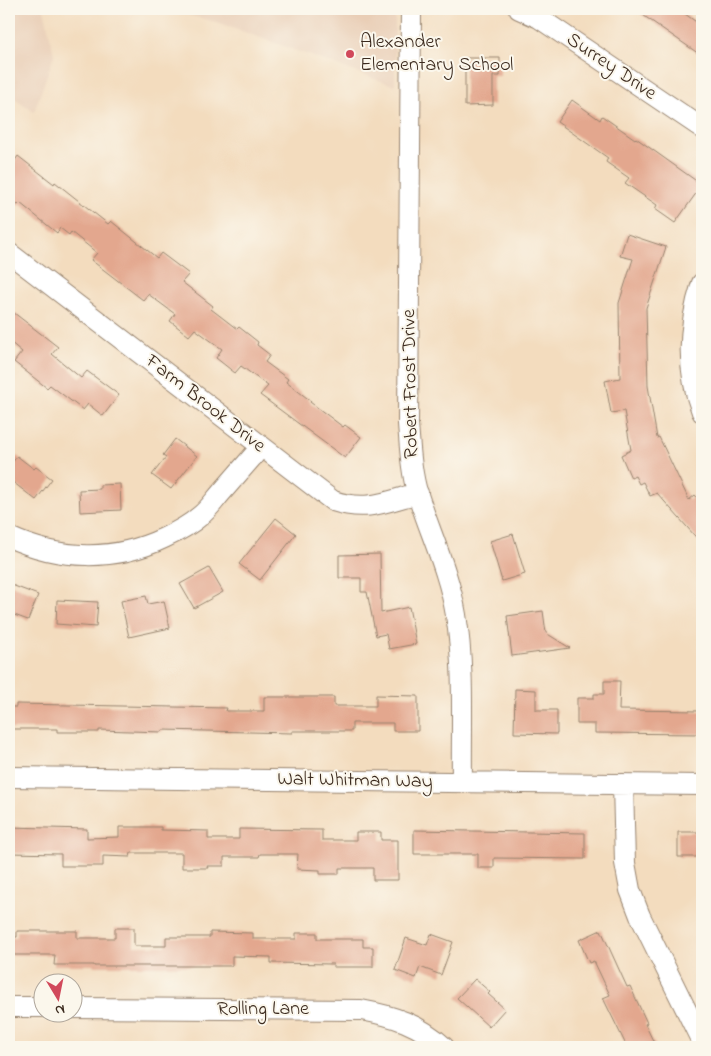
<svg xmlns="http://www.w3.org/2000/svg" width="711" height="1056" font-family="'Indie Flower',sans-serif">
	<style>
		.built { fill: #e9ceb6 }
		.building { fill: #e3a78e }
		.lines { fill: none; stroke-linecap: round; stroke-linejoin: round }
		.street-casing { stroke: #97836e; stroke-width: 22 }
		.street { stroke: #fff; stroke-width: 20 }
		.poi-dot { fill: #d1495b; stroke: #fbf7ec; stroke-width: 2 }
		.labels { text-anchor: middle; dominant-baseline: central; stroke-width: 4; stroke-linejoin: round; paint-order: stroke }
		.poi-label { font-size: 20px; fill: #3b2a1e; stroke: #fbf7ec; text-anchor: start }
		.street-label { font-size: 20px; fill: #3b2a1e; stroke: #fbf7ec }
	</style>
	<rect width="100%" height="100%" fill="#fbf7ec"/>
	<filter id="ink" filterUnits="userSpaceOnUse"><feTurbulence type="fractalNoise" baseFrequency=".02" numOctaves="2"/><feDisplacementMap in="SourceGraphic" scale="10" xChannelSelector="R" yChannelSelector="G"/><feConvolveMatrix kernelMatrix="1 2 1 2 8 2 1 2 1" color-interpolation-filters="sRGB"/></filter>
	<filter id="wash" filterUnits="userSpaceOnUse"><feTurbulence type="fractalNoise" baseFrequency=".0096" numOctaves="4" result="noise"/><feDisplacementMap in="SourceGraphic" scale="20" xChannelSelector="R" yChannelSelector="G"/><feGaussianBlur stdDeviation="1.12" result="paint"/><feColorMatrix in="noise" values="0 0 0 0 0 0 0 0 0 0 0 0 0 0 0 0 0 1.4 0 .05"/><feComposite in="paint" operator="in"/></filter>
	<g filter="url(#wash)">
		<rect width="100%" height="100%" fill="#f3dcbe"/>
		<!-- built -->
		<path class="built" d="M9,9H44L54,55L34,112L9,94Z
			M164,9H395V86L216,22Z"/>
		<g id="blocks">
			<!-- building -->
			<path class="building" d="M634,9H678L702,26V56Z
				M465,58H500V76H493V105L465,106Z
				M572,100L600,120L602,116L635,139L636,138L702,185L675,223L655,209L657,205L625,183L629,178L606,162L608,158L557,122Z
				M18,156L54,184L55,182L108,224L111,221L157,258L161,253L189,274L182,282L213,306L211,309L237,329L239,327L258,342L257,345L270,355L265,362L288,379L286,382L311,401L310,402L343,427L345,425L361,437L345,458L260,395L268,386L241,366L235,373L216,358L222,349L195,329L189,336L170,321L175,314L148,294L143,300L91,260L97,253L71,232L69,235L60,228L57,233L20,203L18,205L9,198V169Z
				M627,234L666,247L646,308L648,386L657,438L659,437L689,500L695,495L702,503V544L657,493L650,496L643,482L639,484L635,476L631,478L621,455L631,450L624,411L611,413L605,381L620,378L619,303L633,259L620,256Z
				M9,309L58,347L52,354L81,378L87,371L119,395L103,416L88,404L83,410L50,385L47,388L14,362L22,352L9,341Z
				M175,439L197,456L171,489L152,475L166,457L163,455Z
				M17,456L34,469L36,467L52,479L36,500L9,479V467Z
				M120,484L121,510L80,512L79,490L100,489V485Z
				M276,518L296,534L260,580L239,564Z
				M513,534L525,574L502,581L490,541Z
				M380,554L381,613L409,607L416,644L389,649L386,634L376,636L367,592H361V578H339V555Z
				M209,568L223,592L194,608L180,584Z
				M9,584L38,595L28,620L9,613Z
				M146,596L148,604L164,601L170,628L129,637L121,601Z
				M57,600L98,602L96,627L56,624Z
				M543,611L546,633L570,648L512,656L507,616Z
				M604,681H620L619,710L702,711V734L595,733V724H577V698H594V694H604Z
				M515,689L536,690V710H557V734L514,733Z
				M376,695L418,696V731H393V723H352V731H292V733L163,730L162,732L99,730V732H57V729H9V707H16V704L227,708L226,711H264V697H334V706H376Z
				M9,827L87,829V838L119,837V827H161V830L208,831V839H239V829L322,830V840H356V832H381V840H398V880H373V868H339V874H320V870L297,869L298,854H260L259,857H224V866H207L208,868H182V853H131L130,857L103,856V866H61V854L9,853Z
				M414,830L585,833V859L494,858V868H478V854H414Z
				M678,832H702V857H678Z
				M115,928H134V946H166V937H210V932L253,933V939H296V933H317V939H363V947H373V967H333V964L271,963V957L232,956V966H94V965H54L55,955H9V937H17V931H77V938H115Z
				M601,930L627,987L630,986L647,1023L645,1024L656,1047H627L603,998L610,995L594,961L589,963L579,940Z
				M431,934L453,942L441,975L420,967L416,978L395,970L406,938L427,945Z
				M475,979L490,992L488,994L505,1009L489,1027L457,998Z"/>
		</g>
	</g>
	<g filter="url(#ink)">
		<use href="#blocks" fill-opacity="0" stroke="#97836e" stroke-width="1"/>
		<g class="lines">
			<!-- street casing -->
			<g class="street-casing">
				<path id="street" d="M411,9L408,424C410,448 411,472 418,495C431,535 449,573 456,615C465,670 461,727 462,782
					M519,9L539,18L702,128
					M9,253L333,501C367,512 385,502 418,493
					M702,283C688,326 686,370 702,412
					M9,537C59,560 114,562 164,538C177,532 190,525 200,516C208,510 214,501 221,493C234,478 248,462 261,447
					M9,777L702,785
					M623,784L625,863L630,890L640,916L702,1042
					M9,1007H42
					M72,1008L361,1010C394,1016 419,1024 444,1047"/>
			</g>
			<!-- street -->
			<use href="#street" class="street"/>
		</g>
	</g>
	<!-- markers -->
	<circle class="poi-dot" cx="350" cy="54" r="5"/>
	<g class="labels">
		<!-- poi labels -->
		<g class="poi-label">
			<text x="360" y="42">Alexander<tspan x="360" dy="23">Elementary School</tspan></text>
		</g>
		<!-- street labels -->
		<g class="street-label">
			<text transform="translate(611 67) rotate(34)">Surrey Drive</text>
			<text transform="translate(411 384) rotate(-91)">Robert Frost Drive</text>
			<text transform="translate(205 404) rotate(38)">Farm Brook Drive</text>
			<text transform="translate(355 781) rotate(1)">Walt Whitman Way</text>
			<text x="263" y="1009">Rolling Lane</text>
		</g>
	</g>
	<!-- margin -->
	<rect width="711" height="1056" fill="none" stroke="#fbf7ec" stroke-width="30"/>
	<!-- north arrow -->
	<g transform="translate(58 998) rotate(170)"><circle r="24" fill="#fbf7ec" stroke="#aea59a"/>
	<path d="M0-4L9 19L0 12L-9 19Z" fill="#d1495b"/>
	<text y="-8" font-size="14" font-weight="bold" text-anchor="middle" fill="#3b2a1e">N</text>
	</g>
</svg>
